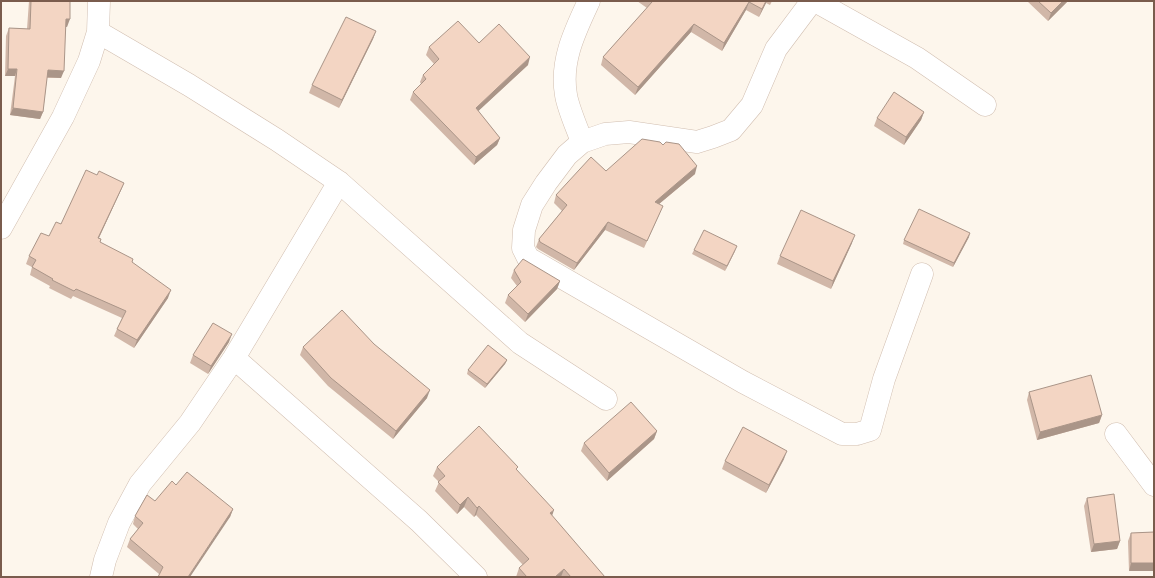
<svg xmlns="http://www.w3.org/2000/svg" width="1155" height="578" font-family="Karla,sans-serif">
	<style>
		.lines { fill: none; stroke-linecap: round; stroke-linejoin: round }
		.minor-casing { stroke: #d1beb0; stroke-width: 23 }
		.minor { stroke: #fff; stroke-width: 22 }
		.wall { fill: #d1b7a8 }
		.shaded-wall { fill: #aa9588 }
		.building { fill: #f3d5c3; stroke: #aa9588 }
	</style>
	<rect width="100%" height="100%" fill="#fdf6ec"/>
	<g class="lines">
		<!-- minor casing -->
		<g class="minor-casing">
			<path id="minor" d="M812,1L776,49L752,105L731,130L713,137L697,142L629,132L605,134L582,142L567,155L546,183L532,205L524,230L523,248L528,258L743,382L842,434H857L870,430L884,379L922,274
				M815,1L917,58L985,105
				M98,32L189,85L277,140L339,182L520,343L606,399
				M582,142C577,128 568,108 566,95C560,61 575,31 589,1
				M1,228L63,117L89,61L98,32L99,1
				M234,358L419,521L476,577
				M1116,434L1154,485
				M101,577L105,560L119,523L140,484L190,423L234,358L339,182"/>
		</g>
		<!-- minor -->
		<use href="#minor" class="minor"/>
	</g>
	<!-- wall -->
	<path class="wall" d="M29,1H70L67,27L66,26L61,78H47L43,112L40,119L10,115L15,76H5L6,36L9,28L27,29Z
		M637,1H772L770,5L766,3L759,17L746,10L722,51L691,32L635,95L601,65L603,57L647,8Z
		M1027,1H1068L1048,21Z
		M376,31L373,39L339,108L309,93L312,85Z
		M479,43L528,65L478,111L500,138L497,145L474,165L410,100L413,92L421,84L420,82L423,75L434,64L426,55L429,47Z
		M924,112L921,120L904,145L874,126L877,118Z
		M663,145L695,174L659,204L660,213L644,248L605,230L574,270L538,249L536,247L539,239L562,211L554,203L556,195L606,171Z
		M97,175L124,183L121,190L99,238L100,243L132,262L168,298L134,348L114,336L117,329L122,318L73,296L71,299L49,288L50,286L30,275L32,267L26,264L29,256L61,224Z
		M969,237L953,267L903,244L904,240Z
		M852,243L831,289L777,264L780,256Z
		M694,250L735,251L725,271L692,254Z
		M514,270L560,281L557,289L525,322L505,303L508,295L517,286L511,278Z
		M229,342L208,374L190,363L193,355Z
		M303,347L427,398L393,439L328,386L300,355Z
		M507,360L505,364L485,388L467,374L468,370Z
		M1029,392L1102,415L1099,423L1037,440L1027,400Z
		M657,431L654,439L607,481L581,451L584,443Z
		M784,459L766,493L722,469L725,461Z
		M437,467L517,470L552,516L605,577H516L519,568L523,565L476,515L474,517L464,507L457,514L435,491L439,482L433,476Z
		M176,485L233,509L230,517L159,574L127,547L130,539L138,529L133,524L135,516Z
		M1087,498L1120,541L1117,549L1091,552L1084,506Z
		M1154,532L1129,571L1128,541L1131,533Z"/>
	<!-- shaded-wall -->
	<path class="shaded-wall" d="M766,1H767L759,17L762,9Z
		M1063,1H1068L1048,21L1051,13Z
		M749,2L746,10L722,51L724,43Z
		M66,19H70L67,27L63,26Z
		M694,24L691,32L635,95L638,87Z
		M376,31L373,39L339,108L342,100Z
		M530,57L528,65L473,116L476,108Z
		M8,69H17L15,76H5Z
		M48,70L64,71L61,78L46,77Z
		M13,108L43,112L40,119L10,115Z
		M924,112L921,120L904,145L906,137Z
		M500,138L497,145L474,165L476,157Z
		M697,166L695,174L653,209L655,202Z
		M124,183L121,190L95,246L98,238Z
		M608,222L605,230L574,270L577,263Z
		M970,233L969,237L953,267L954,263Z
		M855,235L852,243L831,289L833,281Z
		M737,246L735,251L725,271L727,266Z
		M560,281L557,289L525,322L528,314Z
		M171,290L168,298L134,348L137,340Z
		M232,334L229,342L208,374L211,366Z
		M507,360L505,364L485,388L487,384Z
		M430,390L427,398L393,439L396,431Z
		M1102,415L1099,423L1037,440L1040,432Z
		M657,431L654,439L607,481L609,473Z
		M787,451L784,459L766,493L769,485Z
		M468,497L464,507L457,514L460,505Z
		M479,506L476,515L474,517L477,508Z
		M233,509L230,517L190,577H188Z
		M554,510L551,519L550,513Z
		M1120,541L1117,549L1091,552L1094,544Z
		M1131,563H1154V571H1129Z
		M564,569L561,577H555Z"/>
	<!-- building -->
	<path class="building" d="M31,1H70V19H66L64,71L48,70L43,112L13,108L17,69H8L9,28L30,29Z
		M651,1H766L762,9L749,2L724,43L694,24L638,87L603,57L652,2Z
		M1038,1H1063L1051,13Z
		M346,17L376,31L342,100L312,85Z
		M458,21L479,43L499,24L530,57L476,108L500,138L476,157L413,92L426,79L423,75L439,59L429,47Z
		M894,92L924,112L906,137L877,118Z
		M642,139L660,142L663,145L666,142L679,144L697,166L655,202L663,206L647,241L608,222L577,263L540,242L539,239L567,205L556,195L591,157L606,171Z
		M86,170L97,175L99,171L124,183L98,238L101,239L100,242L133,259L132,262L171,290L137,340L117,329L126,311L76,289L74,291L52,280L53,279L32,267L36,260L29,256L41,233L49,236L56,222L61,224Z
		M919,209L970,233L954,263L904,240Z
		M801,210L855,235L833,281L780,256Z
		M704,230L737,246L727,266L694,250Z
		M523,259L560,281L528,314L508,295L521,282L514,270Z
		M342,310L374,344L430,390L396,431L331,378L303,347Z
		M213,323L232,334L211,366L193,355Z
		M488,345L507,360L487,384L468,370Z
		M1091,375L1102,415L1040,432L1029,392Z
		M631,402L657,431L609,473L584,443Z
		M479,426L518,467L516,469L554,510L550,513L605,577H571L564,569L555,577H527L519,568L529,559L479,506L477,508L468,497L460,505L438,482L445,476L437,467Z
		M743,427L787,451L769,485L725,461Z
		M187,472L233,509L188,577H158L163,567L130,539L143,523L135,516L147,495L155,501L172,481L176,485Z
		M1114,494L1120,541L1094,544L1087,498Z
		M1154,532V563H1131V533Z"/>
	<!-- border -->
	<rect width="1155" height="578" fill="none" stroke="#7a5c4d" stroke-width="4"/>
</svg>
